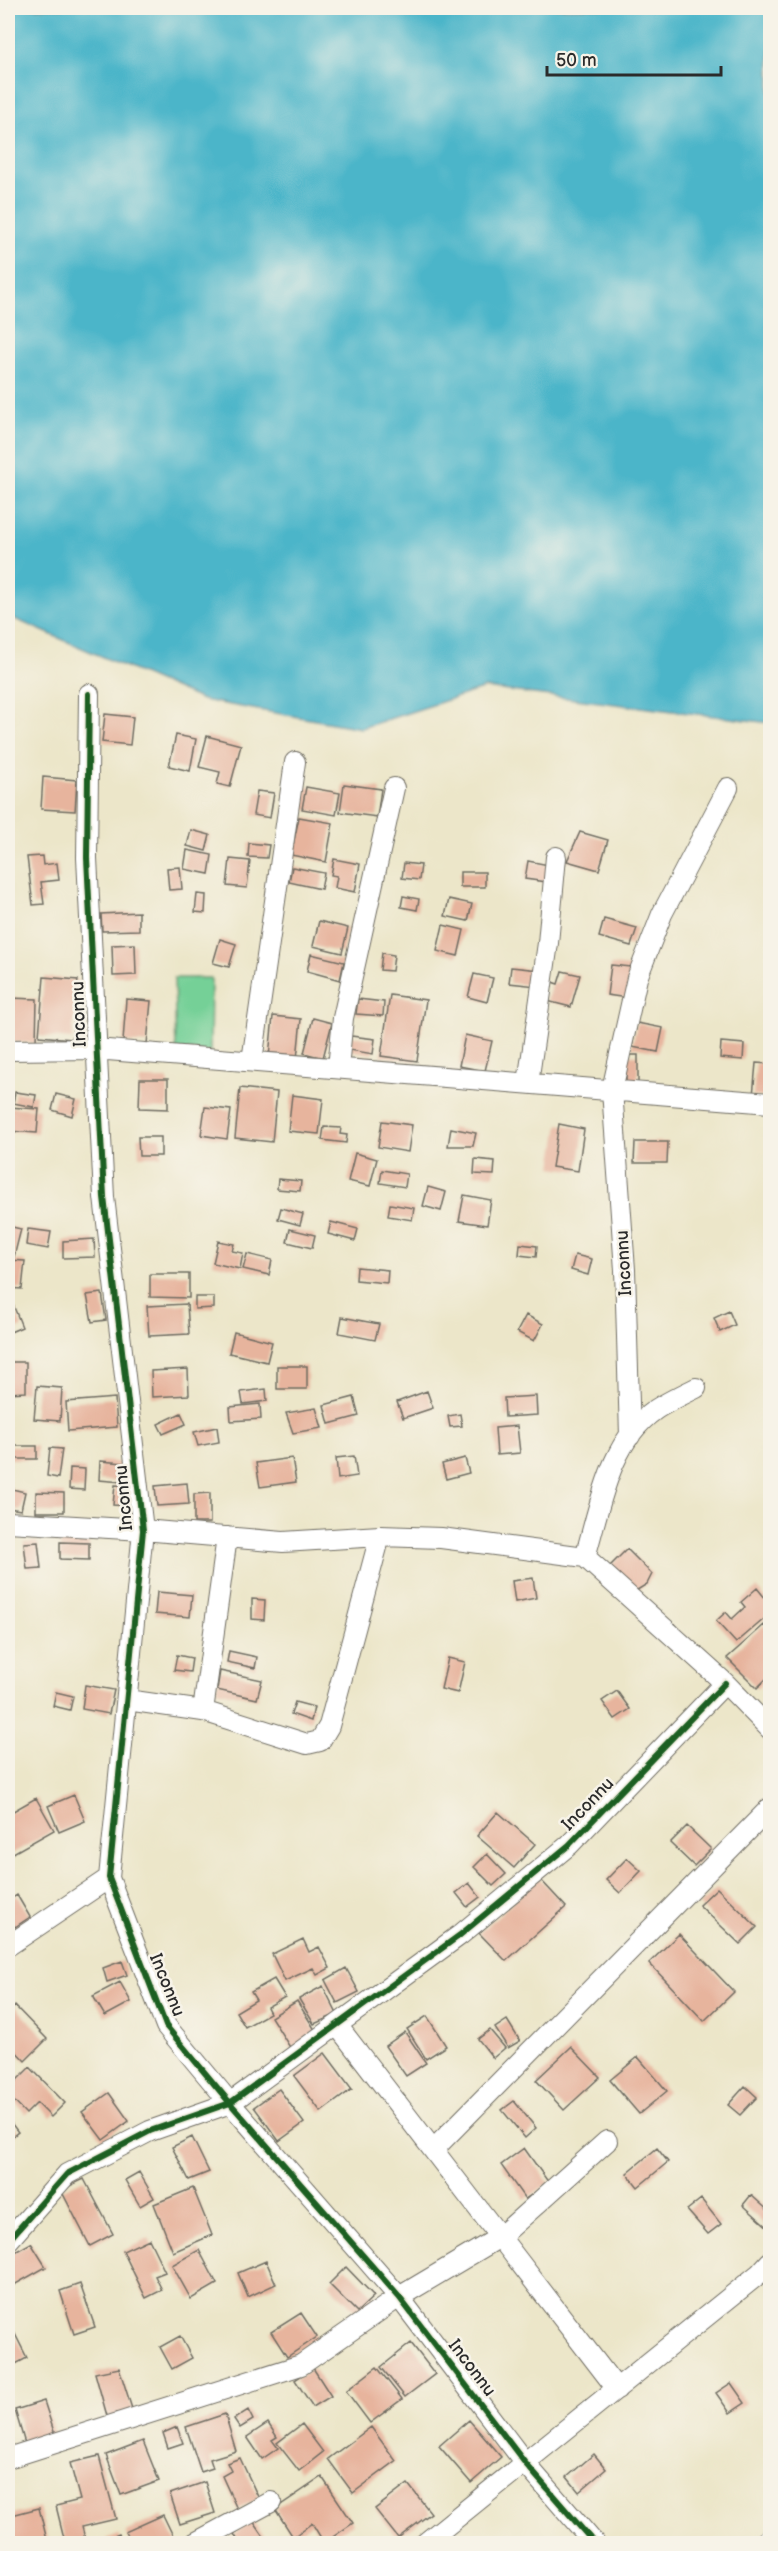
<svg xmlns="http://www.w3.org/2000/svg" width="778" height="2551" font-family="'Balsamiq Sans',sans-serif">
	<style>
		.green { fill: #75d097; stroke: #507e61; stroke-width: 1.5 }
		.water { fill: #4bb5c9; stroke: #3b707a; stroke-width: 1.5 }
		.building { fill: #e7b49d }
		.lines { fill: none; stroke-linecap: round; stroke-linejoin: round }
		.minor-casing { stroke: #6f6c62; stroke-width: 22 }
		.minor { stroke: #fff; stroke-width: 20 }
		.cycleway-casing { stroke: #f7f3e8; stroke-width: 10 }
		.cycleway { stroke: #1b5e20; stroke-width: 6 }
		.labels { text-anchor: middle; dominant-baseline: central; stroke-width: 5; stroke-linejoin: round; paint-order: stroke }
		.street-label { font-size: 18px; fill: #2b2b2b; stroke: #f7f3e8 }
	</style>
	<rect width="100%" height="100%" fill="#f7f3e8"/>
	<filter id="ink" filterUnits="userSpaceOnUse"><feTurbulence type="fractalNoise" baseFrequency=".0167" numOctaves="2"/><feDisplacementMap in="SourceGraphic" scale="12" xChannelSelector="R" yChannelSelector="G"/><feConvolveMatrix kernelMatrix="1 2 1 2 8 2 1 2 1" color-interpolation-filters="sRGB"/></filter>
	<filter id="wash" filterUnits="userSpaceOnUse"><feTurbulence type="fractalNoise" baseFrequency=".008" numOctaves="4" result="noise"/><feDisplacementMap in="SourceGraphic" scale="24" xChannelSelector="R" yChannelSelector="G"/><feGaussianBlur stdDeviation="1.35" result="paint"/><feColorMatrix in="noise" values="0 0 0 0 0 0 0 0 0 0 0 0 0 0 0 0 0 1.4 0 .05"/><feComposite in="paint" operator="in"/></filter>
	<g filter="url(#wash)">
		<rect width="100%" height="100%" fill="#ece6c9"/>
		<!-- green -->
		<path class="green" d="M174,978H211L210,1052L176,1050Z"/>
		<!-- water -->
		<path class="water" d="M8,8H770V723L485,688L361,728L202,700L8,616Z"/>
		<g id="blocks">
			<!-- building -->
			<path class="building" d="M105,714L133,717L130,745L102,742Z
				M176,735L196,739L190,771L169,766Z
				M207,736L241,745L230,787L217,784L220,772L199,767Z
				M43,777L77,780L75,811L41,809Z
				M344,784L381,789L377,817L340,812Z
				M306,787L340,793L336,815L302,809Z
				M257,791L274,793L270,818L253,815Z
				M299,817L333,823L326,862L291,855Z
				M191,830L210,835L206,851L187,846Z
				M580,832L608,840L599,870L567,861Z
				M249,843L269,845L267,858L248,857Z
				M187,850L212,855L209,874L184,869Z
				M42,856L43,865L57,863L59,880L41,882L44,904L33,905L27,857Z
				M230,859L250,861L247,888L227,886Z
				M334,859L360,864L355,892L335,888L337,876L331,875Z
				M528,861L549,865L546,882L525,879Z
				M404,863L421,865L419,880L402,878Z
				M180,867L182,889L169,890L167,868Z
				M292,867L324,873L321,889L289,882Z
				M460,872H485V887H460Z
				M197,894L206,895L205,913L195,912Z
				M403,896L419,899L417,910L401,907Z
				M449,899L472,904L468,921L445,916Z
				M139,912V930L102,931L101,914Z
				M604,919L637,928L631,946L599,937Z
				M319,921L348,928L342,953L313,946Z
				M443,925L464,930L458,956L437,951Z
				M220,939L236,944L229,967L213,963Z
				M135,944L136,975L113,976L112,945Z
				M382,953L394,955L392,971L380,970Z
				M311,954L344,962L340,980L307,971Z
				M611,965L631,967L627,998L607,995Z
				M511,967L539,970L537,986L509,983Z
				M562,971L580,975L571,1007L547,1001L552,982L558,984Z
				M474,974L493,978L487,1002L468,997Z
				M44,977L78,980L72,1039L39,1036Z
				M390,995L426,1000L417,1061L381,1056Z
				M9,998L37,999L36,1043L8,1042Z
				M126,999L151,1001L147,1044L123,1042Z
				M358,999L384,1002L383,1016L356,1014Z
				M273,1016L301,1019L297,1059L269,1057Z
				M313,1018L332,1023L323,1058L304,1053Z
				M637,1023L663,1028L658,1052L632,1047Z
				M465,1035L492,1041L485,1071L459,1066Z
				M351,1036L375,1039L373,1054L349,1050Z
				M721,1042L744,1044L743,1060L720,1058Z
				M626,1055H638V1087H626Z
				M756,1063L770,1064V1098L753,1096Z
				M140,1079H168V1109L139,1108Z
				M240,1088L277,1092L272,1142L235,1138Z
				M15,1092L36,1095L34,1107L13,1103Z
				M56,1094L76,1099L72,1116L52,1110Z
				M292,1095L323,1099L319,1134L288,1131Z
				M8,1107L39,1109L37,1133L8,1131Z
				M205,1107L231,1110L227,1139L201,1135Z
				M382,1121L412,1125L408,1152L378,1147Z
				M559,1124L584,1129L578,1171L552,1167Z
				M324,1127L341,1128L340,1134L347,1135L346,1143L322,1140Z
				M451,1128L476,1133L473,1146H448Z
				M138,1137H161V1156H139Z
				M635,1142H668L667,1163H634Z
				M355,1153L377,1159L370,1186L348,1181Z
				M475,1159L495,1161L494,1175L474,1174Z
				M382,1170L407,1174L405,1187L380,1183Z
				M278,1179L301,1181L300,1191L277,1189Z
				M428,1187L446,1192L441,1211L423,1206Z
				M464,1195L491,1200L487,1225L459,1221Z
				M390,1204L414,1208L412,1220L388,1216Z
				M281,1208L303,1214L300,1225L278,1219Z
				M331,1222L358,1229L355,1241L328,1234Z
				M8,1226L21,1229L14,1257L8,1256Z
				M28,1229L51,1232L48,1249L26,1245Z
				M290,1229L315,1235L312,1248L287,1242Z
				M94,1239L95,1257L63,1258V1241Z
				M218,1241L234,1244L232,1251L243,1253L240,1269L213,1263Z
				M520,1244L537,1246L536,1257L519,1255Z
				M247,1254L272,1260L269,1275L243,1269Z
				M575,1255L592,1259L588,1275L571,1270Z
				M8,1260L25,1261L22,1289L8,1288Z
				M357,1267L388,1270L387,1283L356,1280Z
				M150,1274H189V1298L150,1297Z
				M102,1293L106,1320L92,1322L87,1295Z
				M8,1297H10L22,1327L8,1333Z
				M195,1297H214V1308L195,1309Z
				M187,1304L189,1334L149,1336L147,1306Z
				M729,1311L735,1325L720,1332L714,1318Z
				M526,1315L543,1324L534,1341L517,1332Z
				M342,1317L379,1324L375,1340L339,1333Z
				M234,1332L272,1342L267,1362L229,1353Z
				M8,1362H26V1392L8,1393Z
				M277,1366H307V1389H277Z
				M188,1369L189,1395L152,1397L151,1371Z
				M37,1386L62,1388L60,1421L34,1419Z
				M266,1389L267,1401L243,1404L241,1392Z
				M427,1391L433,1408L403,1418L397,1402Z
				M536,1396L537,1415L505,1417L504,1398Z
				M354,1397L359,1416L329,1424L324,1405Z
				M115,1398L117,1427L68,1431L66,1402Z
				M260,1404L261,1419L231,1421L230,1407Z
				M316,1408L322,1428L293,1433L286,1413Z
				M181,1413L186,1424L163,1434L158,1424Z
				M460,1414L462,1426L450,1427L448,1416Z
				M517,1426L520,1453L497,1455L495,1428Z
				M217,1427L219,1442L198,1446L194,1432Z
				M8,1446H37V1459H8Z
				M50,1448L62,1449L58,1478L47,1476Z
				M354,1456L357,1476L338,1479L336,1458Z
				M292,1458L296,1482L260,1487L256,1463Z
				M465,1458L469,1473L446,1479L442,1464Z
				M100,1461L124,1463L122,1482L99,1480Z
				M70,1468L85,1469L84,1490L69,1489Z
				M187,1483L189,1504L157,1506L155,1486Z
				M115,1485L129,1486L127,1506L113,1505Z
				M8,1488L25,1492L21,1510L8,1508Z
				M36,1492L64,1493V1512H36Z
				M210,1493V1523H194V1494Z
				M38,1542L41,1568L27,1569L24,1543Z
				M60,1542L89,1543V1560L60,1559Z
				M627,1549L652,1574L647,1584L634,1592L609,1567Z
				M533,1578L536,1598L515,1602L512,1581Z
				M757,1588L770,1604V1614L736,1643L716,1621L726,1612L732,1619L745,1607L741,1602Z
				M157,1592L192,1595L190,1617L155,1614Z
				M252,1599L265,1600L264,1620L252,1619Z
				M764,1625L770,1632V1675L757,1688L727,1658Z
				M229,1651L257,1657L255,1668L227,1662Z
				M177,1655L192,1658L190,1672L174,1670Z
				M448,1658L465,1662L458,1693L441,1689Z
				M220,1671L262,1680L257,1699L217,1690Z
				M85,1685L114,1690L109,1714L82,1709Z
				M617,1691L630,1709L615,1719L602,1701Z
				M56,1692L73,1696L70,1710L53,1706Z
				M295,1702L314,1707L311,1721L291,1714Z
				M74,1795L85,1821L59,1832L48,1806Z
				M36,1798L54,1830L8,1856V1814Z
				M498,1812L535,1844L514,1868L477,1836Z
				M687,1826L711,1849L694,1866L670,1843Z
				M487,1854L506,1874L493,1886L474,1867Z
				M627,1858L641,1871L620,1893L606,1880Z
				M539,1878L566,1907L506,1961L479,1933Z
				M469,1883L480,1897L467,1907L456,1893Z
				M717,1888L757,1927L740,1944L699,1905Z
				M17,1895L30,1917L15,1927L8,1916V1901Z
				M679,1934L734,1992L704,2021L649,1963Z
				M303,1939L309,1952L319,1947L330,1968L317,1975L313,1968L285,1981L272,1954Z
				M122,1961L127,1975L107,1982L103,1968Z
				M346,1968L359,1992L337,2003L325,1980Z
				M274,1979L285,1997L267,2007L270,2013L245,2027L236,2012L256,2000L251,1992Z
				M120,1982L131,2002L105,2016L93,1996Z
				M323,1986L337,2014L314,2024L299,1999Z
				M297,2001L317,2033L291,2049L271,2017Z
				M15,2006L47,2039L25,2061L8,2043V2014Z
				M427,2016L446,2046L426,2059L407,2029Z
				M507,2020L520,2041L508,2048L495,2028Z
				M490,2030L505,2048L493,2058L478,2039Z
				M405,2032L426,2063L406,2076L385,2046Z
				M571,2047L600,2077L564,2110L536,2080Z
				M325,2053L352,2089L321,2112L294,2076Z
				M638,2057L667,2091L639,2114L610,2080Z
				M30,2067L65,2103L51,2117L37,2103L26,2114L8,2095V2089Z
				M745,2086L757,2097L740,2115L728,2105Z
				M279,2089L304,2123L279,2141L254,2107Z
				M109,2093L129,2121L103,2140L82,2112Z
				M514,2101L536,2128L525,2138L502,2110Z
				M8,2119L18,2132L8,2140Z
				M192,2137L209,2172L189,2180L172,2147Z
				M524,2148L549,2183L525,2199L501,2165Z
				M657,2148L668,2162L638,2187L627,2173Z
				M139,2172L154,2198L140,2206L125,2180Z
				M84,2179L113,2234L90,2246L61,2190Z
				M193,2188L212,2235L173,2252L154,2204Z
				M751,2195L770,2212V2229L743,2205Z
				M701,2199L721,2224L708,2234L687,2210Z
				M149,2239L165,2272L155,2276L162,2290L146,2298L123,2251Z
				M31,2243L46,2267L14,2285L8,2273V2256Z
				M199,2250L217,2284L191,2299L172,2265Z
				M266,2261L276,2284L248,2297L238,2273Z
				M346,2267L374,2296L357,2312L329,2284Z
				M80,2284L95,2327L74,2334L60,2291Z
				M301,2313L317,2337L287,2357L271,2332Z
				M8,2320L27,2358L8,2368Z
				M180,2336L192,2358L172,2369L160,2347Z
				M411,2343L435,2374L405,2397L381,2367Z
				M377,2367L402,2399L370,2423L346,2391Z
				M119,2368L134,2415L109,2423L95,2373Z
				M313,2368L331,2396L313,2407L295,2380Z
				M731,2383L745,2403L730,2413L716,2393Z
				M44,2401L56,2438L26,2447L15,2410Z
				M248,2410L253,2420L240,2428L234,2419Z
				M225,2414L236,2451L210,2459L213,2468L201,2472L186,2427Z
				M469,2420L501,2457L471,2483L439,2446Z
				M268,2423L277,2437L272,2440L278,2448L262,2459L247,2437Z
				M302,2424L323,2452L299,2471L277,2443Z
				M177,2427L183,2443L168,2448L163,2433Z
				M371,2427L396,2461L353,2493L328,2459Z
				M143,2441L159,2481L121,2495L106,2455Z
				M594,2454L606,2469L579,2492L567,2477Z
				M99,2456L116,2519L82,2527L86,2542L55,2544V2541L64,2538L56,2506L80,2500L70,2463Z
				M240,2458L259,2499L237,2509L222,2476L231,2471L227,2463Z
				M322,2477L353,2523L324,2543L312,2523L293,2537L275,2509Z
				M205,2482L215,2513L180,2524L170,2494Z
				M408,2484L431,2513L398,2538L375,2509Z
				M39,2508L48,2544H8V2516Z
				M163,2515L177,2544H131L125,2532Z
				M253,2521L269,2544H240L234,2534Z
				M119,2534L123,2544H109L107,2539Z"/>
		</g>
	</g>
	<g filter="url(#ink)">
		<use href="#blocks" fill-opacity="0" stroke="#6f6c62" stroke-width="1.5"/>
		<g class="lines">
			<!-- minor casing -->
			<g class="minor-casing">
				<path id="minor" d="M89,694L87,858L104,1197L143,1530L109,1878L166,2026L230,2103L399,2297L525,2463L595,2544
					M8,1050L95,1049L770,1103
					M252,1061L295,762
					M338,1068L343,1018L394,788
					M528,1083L548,943L556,857
					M630,1436L625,1270L612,1090L637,978L662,914L728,788
					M8,1522L143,1530L283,1542L380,1536L441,1538L585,1557C600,1507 609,1442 655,1410C667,1402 682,1395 696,1388
					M585,1557L725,1683L770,1729
					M127,1700L203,1711L227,1537
					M203,1711L307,1744L320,1741L329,1726L380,1536
					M8,1946L109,1878
					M337,2025L617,2389
					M433,2150L770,1808
					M8,2241L67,2174L150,2131L230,2103L460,1935L569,1845L725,1683
					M8,2458L301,2365L399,2297L500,2237L607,2141
					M193,2544L271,2502
					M424,2544L760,2273L770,2262
					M763,2544L770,2538"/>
			</g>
			<!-- minor -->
			<use href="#minor" class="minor"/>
			<!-- cycleway casing -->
			<g class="cycleway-casing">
				<path id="cycleway" d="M89,694L87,858L104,1197L143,1530L109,1878L166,2026L230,2103L399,2297L525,2463L595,2544
					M8,2241L67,2174L150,2131L230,2103L460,1935L569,1845L725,1683"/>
			</g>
			<!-- cycleway -->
			<use href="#cycleway" class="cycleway"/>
		</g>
	</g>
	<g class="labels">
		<!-- street labels -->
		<g class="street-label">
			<text transform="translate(79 1014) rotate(-92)">Inconnu</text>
			<text transform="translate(624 1263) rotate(-93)">Inconnu</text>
			<text transform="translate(124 1498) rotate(-95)">Inconnu</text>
			<text transform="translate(588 1804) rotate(-46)">Inconnu</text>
			<text transform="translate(167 1985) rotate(68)">Inconnu</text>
			<text transform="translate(472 2368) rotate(53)">Inconnu</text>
		</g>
	</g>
	<!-- margin -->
	<rect width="778" height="2551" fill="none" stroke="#f7f3e8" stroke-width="30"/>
	<!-- scale -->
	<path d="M547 66v9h174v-9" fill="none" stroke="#2b2b2b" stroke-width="3"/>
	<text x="556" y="66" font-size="18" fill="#2b2b2b" stroke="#f7f3e8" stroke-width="4.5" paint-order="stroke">50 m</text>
</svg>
